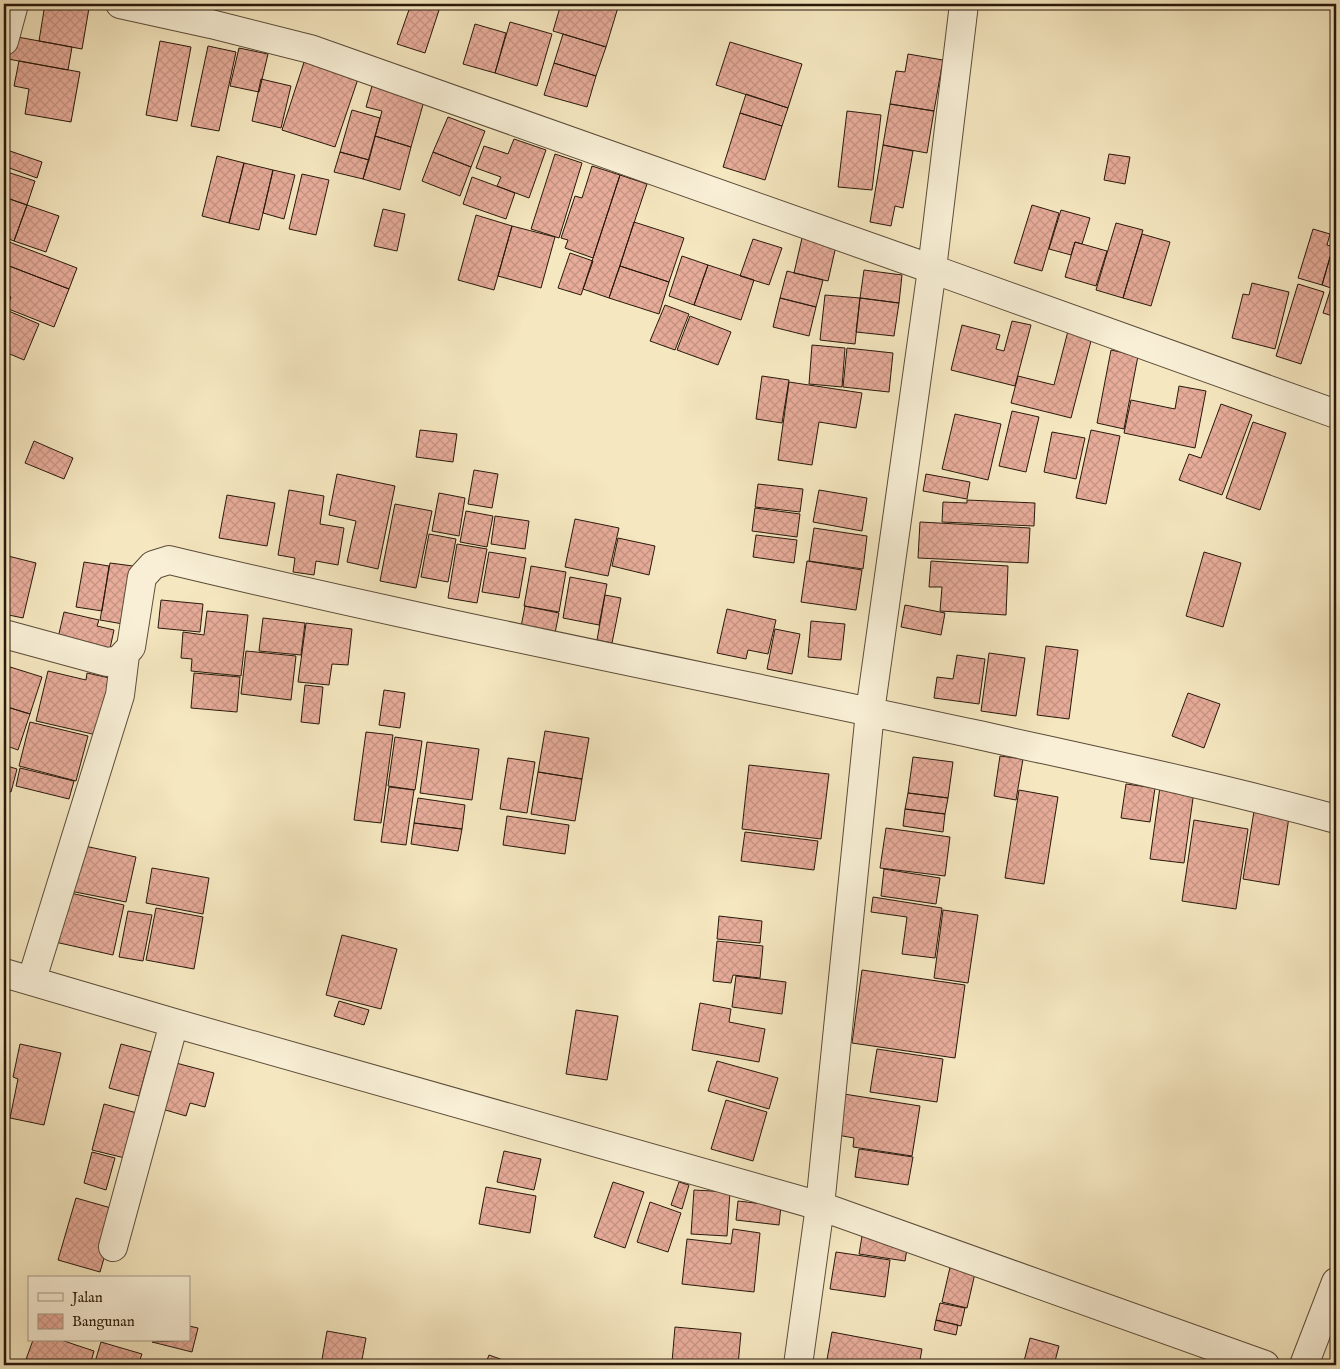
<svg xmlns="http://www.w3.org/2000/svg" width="1340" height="1369" font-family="'IM FELL English',serif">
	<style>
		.building { fill: url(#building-cross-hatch); stroke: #28190b }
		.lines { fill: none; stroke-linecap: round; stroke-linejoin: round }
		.street-casing { stroke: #5b4c38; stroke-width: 30 }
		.street { stroke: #f8efd6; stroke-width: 28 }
	</style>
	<defs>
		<pattern id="building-cross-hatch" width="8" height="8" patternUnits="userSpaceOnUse" patternTransform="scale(1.25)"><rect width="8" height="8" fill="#e7ac9a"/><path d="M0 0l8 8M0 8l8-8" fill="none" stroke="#c69383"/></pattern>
	</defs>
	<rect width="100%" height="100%" fill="#f5e7c0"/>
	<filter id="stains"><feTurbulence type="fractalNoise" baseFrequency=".004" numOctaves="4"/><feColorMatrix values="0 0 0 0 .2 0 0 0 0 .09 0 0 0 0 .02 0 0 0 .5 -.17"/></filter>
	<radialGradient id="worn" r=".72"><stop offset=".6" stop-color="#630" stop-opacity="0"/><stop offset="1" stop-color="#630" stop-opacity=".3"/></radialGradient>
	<!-- building -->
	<path class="building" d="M45,4H64L89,8L82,49L39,41Z
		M411,4H441L425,53L397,44Z
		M561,4H619L606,47L553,31Z
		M510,22L552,34L537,86L495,73Z
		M475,24L506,33L495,73L463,64Z
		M563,34L606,47L596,76L554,63Z
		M12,36L72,47L68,70L8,59Z
		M160,41L191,47L177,121L146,115Z
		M730,42L802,64L788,108L716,85Z
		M208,46L236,52L219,131L191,126Z
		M239,48L268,54L259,92L230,86Z
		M908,54L943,60L934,111L890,104L896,71L905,72Z
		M306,56L360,73L335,147L282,130Z
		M19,61L80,72L71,122L25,114L29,89L14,86Z
		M554,63L596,76L587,107L544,95Z
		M261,79L291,86L281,128L252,121Z
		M372,86L424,101L411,147L375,136L382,111L366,107Z
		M746,94L788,108L782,126L740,113Z
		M890,104L934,111L927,153L883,145Z
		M352,110L380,118L369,160L340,152Z
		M847,111L881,115L872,190L838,187Z
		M740,113L782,126L765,180L723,167Z
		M448,117L485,131L471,167L433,152Z
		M375,136L411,147L400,190L363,179Z
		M514,139L546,150L529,198L497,186L501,177L476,168L484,146L508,154Z
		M883,145L913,151L903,208L895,206L891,226L870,222Z
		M4,149L42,162L37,178L4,166Z
		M340,152L369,160L363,179L334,172Z
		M433,152L471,167L460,196L422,181Z
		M555,154L582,163L559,238L531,229Z
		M1109,154L1130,157L1125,184L1104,180Z
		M217,156L244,163L229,223L202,216Z
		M244,163L273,170L259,230L229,223Z
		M592,166L620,175L593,258L565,248L568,240L561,238L575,196L582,198Z
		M273,170L295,175L284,219L263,213Z
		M4,171L35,181L27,205L4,197Z
		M302,174L329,180L316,235L289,229Z
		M620,175L647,184L609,298L583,289Z
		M472,177L515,193L506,219L463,204Z
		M4,197L27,205L14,241L4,237Z
		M27,205L59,216L46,252L14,241Z
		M1032,205L1059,213L1042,271L1014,263Z
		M383,209L405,214L397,251L374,246Z
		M1061,210L1090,218L1082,244L1075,242L1071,255L1049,249Z
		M476,215L512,226L494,290L458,280Z
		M634,222L684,238L669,282L620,266Z
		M1116,223L1143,230L1123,298L1096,290Z
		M512,226L555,237L541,288L498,276Z
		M1313,229L1330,234L1327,245L1333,247L1322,285L1298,278Z
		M1142,234L1170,242L1151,306L1123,298Z
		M802,238L836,246L828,281L794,273Z
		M753,239L782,248L769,285L740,276Z
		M4,240L77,268L69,289L4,264Z
		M1075,242L1107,251L1096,286L1065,277Z
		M1333,247L1336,248V317L1323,313L1331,288L1322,285Z
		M570,253L593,261L581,295L558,288Z
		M682,256L708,265L694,305L669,296Z
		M4,264L69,289L54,327L6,308L11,297L4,294Z
		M708,265L754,280L741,320L694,305Z
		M620,266L669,282L659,314L609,298Z
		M864,270L902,275L899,303L860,298Z
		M787,271L823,280L816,307L780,298Z
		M1252,283L1289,292L1275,349L1232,338L1243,294L1249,295Z
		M1298,284L1324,292L1301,364L1276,356Z
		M825,295L860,298L855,344L820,340Z
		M780,298L816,307L809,336L773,327Z
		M860,298L899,303L894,336L856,332Z
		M665,305L689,314L675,350L650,341Z
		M4,309L39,324L24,360L5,352L4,354Z
		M690,316L731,332L718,365L677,350Z
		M1012,321L1031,325L1015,386L951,370L962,325L1000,335L996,349L1004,351Z
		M1068,331L1092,337L1071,418L1011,403L1018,376L1054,385Z
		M812,345L845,348L842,387L809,384Z
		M847,348L893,353L889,392L843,387Z
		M1111,350L1138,356L1124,429L1097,423Z
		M762,376L789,380L782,423L756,419Z
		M789,382L862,393L856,428L819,422L812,465L778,460Z
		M1179,386L1206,391L1195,448L1124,433L1131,400L1175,409Z
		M1221,404L1252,415L1222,495L1179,480L1189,454L1201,458Z
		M1012,411L1039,417L1026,472L999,466Z
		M955,414L1001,424L988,480L942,469Z
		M1253,422L1286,433L1260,510L1226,498Z
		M420,430L457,434L453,462L416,457Z
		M1091,430L1120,436L1106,504L1076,498Z
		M1052,432L1085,438L1076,479L1044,472Z
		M34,441L73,458L64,479L25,463Z
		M474,470L498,474L492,508L468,504Z
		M337,474L395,486L378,569L347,562L356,521L329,515Z
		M926,474L970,482L967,499L923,491Z
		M758,484L803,489L800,512L755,507Z
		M289,490L324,496L320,524L344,528L338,565L316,561L314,575L293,572L295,558L278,555Z
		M819,490L867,498L862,531L813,522Z
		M439,493L465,498L459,536L432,531Z
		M227,495L275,503L267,546L219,538Z
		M967,500L1035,503L1034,526L942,522L943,502L967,503Z
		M395,504L432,511L416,588L380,581Z
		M755,508L800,514L797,537L752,531Z
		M466,511L493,516L487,547L460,542Z
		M495,516L529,521L525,549L491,544Z
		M575,519L619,528L608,576L565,567Z
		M920,522L1030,528L1028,563L918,558Z
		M814,528L867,536L863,569L809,561Z
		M429,534L456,539L448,582L421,577Z
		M756,535L797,540L794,563L753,557Z
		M618,538L655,546L649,575L612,566Z
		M457,544L487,549L477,603L448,598Z
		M489,552L526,558L519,598L482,592Z
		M1204,552L1241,563L1223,627L1186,616Z
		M4,555L36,563L23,618L4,614Z
		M807,561L862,570L856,610L801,602Z
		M931,561L1008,566L1006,615L940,611L942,587H929Z
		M84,562L109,566L102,611L76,607Z
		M110,563L133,566L123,624L100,620Z
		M531,566L566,572L559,612L524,606Z
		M570,577L607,584L599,625L563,618Z
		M605,595L621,598L612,643L597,640Z
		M161,600L203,604L200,632L158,628Z
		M905,605L945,613L941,635L901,627Z
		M525,606L559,613L554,638L520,632Z
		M727,609L776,620L768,654L748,650L746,659L717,653Z
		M207,611L248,615L241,676L191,671L192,659L181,658L183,632L204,635Z
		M64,612L99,620L97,626L114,630L109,653L57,642Z
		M263,618L305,623L301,655L259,651Z
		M811,621L845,624L841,660L808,657Z
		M306,623L352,629L348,665L332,664L329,685L298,682Z
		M775,629L800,634L792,674L767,669Z
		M1046,646L1078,650L1069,719L1037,715Z
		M246,651L296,656L291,700L241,694Z
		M989,653L1025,658L1016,716L981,711Z
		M957,655L985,659L979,704L934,698L937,677L953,679Z
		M7,666L42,677L30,714L4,706V674Z
		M48,671L86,680L87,673L114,679L101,736L36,721Z
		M194,673L240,677L237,712L191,708Z
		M305,685L323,687L319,724L301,722Z
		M384,690L405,693L400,728L379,725Z
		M1188,693L1220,704L1204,748L1172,736Z
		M4,706L30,714L18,750L4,745Z
		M30,722L88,736L76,781L19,766Z
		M545,731L589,738L582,779L538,772Z
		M366,732L393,735L381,823L354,820Z
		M395,737L422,741L415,790L388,786Z
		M427,742L479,749L472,800L420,793Z
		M1000,756L1023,759L1016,800L994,796Z
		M913,757L953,762L948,798L908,793Z
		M508,758L535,762L527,813L500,809Z
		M4,765L17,769L11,792L4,790Z
		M749,765L829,774L821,839L742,829Z
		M20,768L74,781L69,799L16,786Z
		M538,772L582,779L575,821L531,814Z
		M1126,784L1155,788L1150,822L1121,818Z
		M389,787L414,790L406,845L381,842Z
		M1160,787L1194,791L1184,863L1150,859Z
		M1019,790L1058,797L1044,884L1005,878Z
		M908,793L948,798L945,814L905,809Z
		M418,798L465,805L462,829L414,823Z
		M1255,805L1290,810L1279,885L1243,879Z
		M905,809L945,814L943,832L903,826Z
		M507,816L569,825L565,854L503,845Z
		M1194,820L1248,829L1236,909L1182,901Z
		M414,823L462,829L458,851L411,844Z
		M886,828L950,837L945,876L880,868Z
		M745,832L818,841L814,870L741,861Z
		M80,845L136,857L126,902L70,891Z
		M152,868L209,878L203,914L146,903Z
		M884,869L940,878L936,904L881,896Z
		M66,892L124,905L113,955L55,942Z
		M873,897L942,908L935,958L902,954L907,917L871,912Z
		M156,908L203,917L194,969L146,960Z
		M943,910L978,915L968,983L934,978Z
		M128,911L152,915L143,961L119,957Z
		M719,916L762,921L760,943L717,939Z
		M342,935L397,949L381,1009L326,995Z
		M717,941L763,946L760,978L733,975L731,983L713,981Z
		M862,970L965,985L955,1058L852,1043Z
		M736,976L786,982L782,1014L732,1007Z
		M339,1001L369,1010L364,1025L334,1016Z
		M700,1003L731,1009L729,1022L765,1029L759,1062L692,1050Z
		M576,1010L618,1016L607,1080L566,1074Z
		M20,1044L61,1053L44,1125L10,1118L18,1079L13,1077Z
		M121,1044L151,1052L139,1096L109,1088Z
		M877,1049L943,1059L937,1102L870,1092Z
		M717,1061L778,1078L769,1109L708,1091Z
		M176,1063L214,1073L205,1107L190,1103L186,1116L162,1109Z
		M844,1094L920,1106L912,1156L853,1147L854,1138L837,1135Z
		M726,1100L767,1112L753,1161L711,1149Z
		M104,1104L137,1113L125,1158L92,1150Z
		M859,1149L913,1157L908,1185L855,1177Z
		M504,1151L541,1159L534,1190L497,1182Z
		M92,1152L115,1158L106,1190L84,1183Z
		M613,1182L644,1192L625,1248L594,1237Z
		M679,1182L689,1185L682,1209L671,1205Z
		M486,1187L536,1196L530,1233L479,1224Z
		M694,1190L730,1192L727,1236L691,1234Z
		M76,1198L118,1210L100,1272L58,1260Z
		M738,1201L781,1206L779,1225L736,1220Z
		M650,1202L681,1213L668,1252L637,1242Z
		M733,1229L760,1233L754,1292L682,1284L687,1239L731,1244Z
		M862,1236L908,1243L905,1261L859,1254Z
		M836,1252L890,1260L885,1297L830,1289Z
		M951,1263L976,1269L967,1308L942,1302Z
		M940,1303L965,1308L961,1326L936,1320Z
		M936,1320L958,1325L956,1335L934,1330Z
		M189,1326L198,1328L192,1352L152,1342L189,1340Z
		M675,1327L741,1333L738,1365L672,1362Z
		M327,1331L366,1338L361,1365H321Z
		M832,1332L922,1349L919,1365H826Z
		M1030,1338L1059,1346L1054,1365H1023Z
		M33,1340H61L94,1351L90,1365L52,1363L51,1365H24Z
		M101,1342L142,1354L138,1365H94Z
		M489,1355L517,1365H485Z"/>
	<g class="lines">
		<!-- street casing -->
		<g class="street-casing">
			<path id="street" d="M120,4L211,24L310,49L932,269L870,712L820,1206L798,1365
				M964,4L932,269L1336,414
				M4,41L14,4
				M4,634L107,662L119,660L131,647L142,577L153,565L169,560C436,624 705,676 974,734C1095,761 1216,786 1336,819
				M4,973L174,1023L820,1206L1265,1365
				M32,979L120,695L125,655
				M113,1247L174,1023
				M1304,1365L1336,1282"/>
		</g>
		<!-- street -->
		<use href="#street" class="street"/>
	</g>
	<!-- margin -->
	<rect width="1340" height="1369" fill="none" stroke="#f5e7c0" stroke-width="20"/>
	<rect x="5" y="5" width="1330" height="1359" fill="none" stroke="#28190b" stroke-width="2.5"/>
	<rect x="10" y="10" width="1320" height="1349" fill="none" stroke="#28190b"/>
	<!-- legend -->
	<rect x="28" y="1276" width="162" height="65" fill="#f8efd6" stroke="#a59985"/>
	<rect x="38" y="1293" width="25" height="8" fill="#f8efd6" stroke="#a59985"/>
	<text x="72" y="1302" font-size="15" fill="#28190b">Jalan</text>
	<rect x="38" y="1314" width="25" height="15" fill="url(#building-cross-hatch)" stroke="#a59985"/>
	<text x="72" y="1326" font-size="15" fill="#28190b">Bangunan</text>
	<rect width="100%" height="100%" filter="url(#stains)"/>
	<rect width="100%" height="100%" fill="url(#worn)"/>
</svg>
